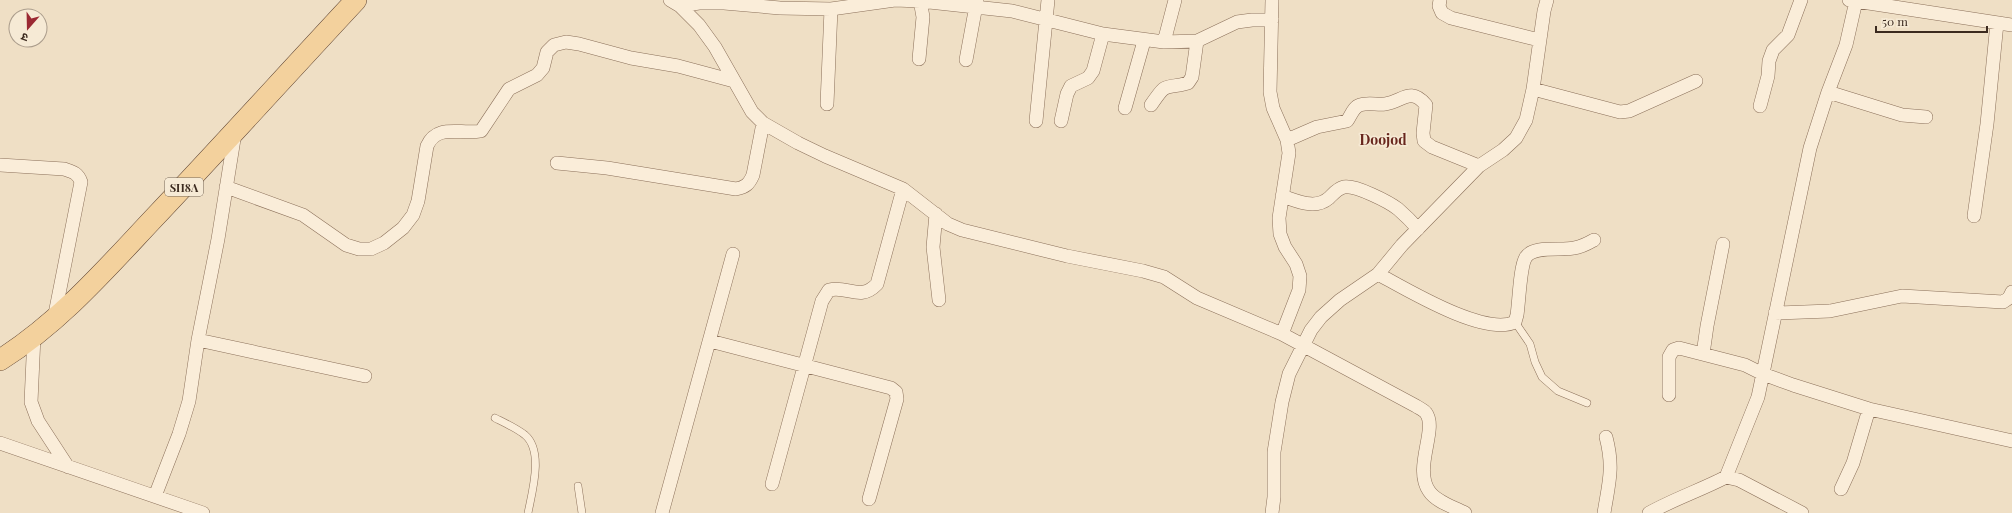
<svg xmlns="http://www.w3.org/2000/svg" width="2012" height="513" font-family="'Playfair Display','Noto Sans Devanagari',serif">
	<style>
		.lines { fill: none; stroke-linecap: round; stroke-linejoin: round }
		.lane-casing { stroke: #8b705a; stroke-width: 8 }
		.street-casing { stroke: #8b705a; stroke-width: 14 }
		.primary-casing { stroke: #593f2f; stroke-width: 22 }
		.lane { stroke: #faedd9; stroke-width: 7 }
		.street { stroke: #faedd9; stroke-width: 13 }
		.primary { stroke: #f3d19d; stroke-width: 21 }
		.labels { text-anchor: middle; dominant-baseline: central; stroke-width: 3; stroke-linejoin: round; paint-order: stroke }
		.shield { fill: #f6ead5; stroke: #736456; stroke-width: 1 }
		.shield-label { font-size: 11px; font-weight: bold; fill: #3b2a1f }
		.quarter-label { font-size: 14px; font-weight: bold; fill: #68261d; stroke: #f6ead5 }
	</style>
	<rect width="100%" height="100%" fill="#efdfc5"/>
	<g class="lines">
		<!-- lane casing -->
		<g class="lane-casing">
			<path id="lane" d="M1515,322L1530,344L1535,362L1542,377L1558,391L1587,403
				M495,418C505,423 516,428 525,435C544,451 532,492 528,513
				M578,486L582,513"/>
		</g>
		<!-- street casing -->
		<g class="street-casing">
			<path id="street" d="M670,0L680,6L699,25L715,47L752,112L763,123L798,143L825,156L903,189L948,224L962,230L1067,256L1143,271L1164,277L1197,298L1282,334L1416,406C1419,408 1424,410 1426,413C1438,429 1413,468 1429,491C1436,502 1454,507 1465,513
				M1272,0L1270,92L1273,108L1287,140L1289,153L1279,218L1280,234L1285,247L1296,264L1300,276L1299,290L1282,334
				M1440,0L1439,6L1442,13L1451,18L1539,40
				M1849,0L2012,25
				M680,6L699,3H724L780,8L831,9L895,0L920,1L1012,11L1103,34L1164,42L1197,41L1237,22L1252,20H1272
				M1164,42L1175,0
				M919,59L923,17L920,0
				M966,60L977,0
				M1533,89L1620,112L1629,111L1696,81
				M1828,92L1902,115L1926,117
				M827,104L831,9
				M1151,105C1168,80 1163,90 1188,83L1192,77L1197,41
				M1760,106L1768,76L1769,61L1773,50L1788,35L1801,0
				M1125,108L1144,41
				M1036,121L1048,0
				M1061,121L1067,94L1071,86L1088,78L1093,71L1103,34
				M1287,140L1317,127L1347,121C1351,116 1353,107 1360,105C1368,102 1377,105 1385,104C1402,102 1410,86 1426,105L1423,133L1424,141L1432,147L1479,166
				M557,163L607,168L736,189C746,187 749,184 753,175L763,123
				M0,165L64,169C73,172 78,173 81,182L54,319
				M226,187L303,215L346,245L359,249H371L384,243L403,228L413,215L418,201L427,146C437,123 461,135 481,131L509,89L537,75L543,68L547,52L554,45L566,42L579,44L631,58L678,66L734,81
				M1282,196C1298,201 1315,210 1329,198C1333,194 1338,188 1344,187C1356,185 1389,202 1398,209C1405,215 1412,222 1418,229
				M936,214L933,247L939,300
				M1974,216L1987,124L1997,23
				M1378,274C1406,289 1485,337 1515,322L1517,315C1519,303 1520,265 1526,257C1534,245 1562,251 1574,248C1582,247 1587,244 1594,240
				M1775,313L1830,311L1902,296L2003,302L2009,298L2012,292
				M34,336L31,402L38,421L68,467
				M198,340L365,376
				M710,341L891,388L896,392L897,399L869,499
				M1703,354L1707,326L1723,244
				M1669,395V357L1673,350L1679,348L1745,365L1763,374L1793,385L1869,409L2012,441
				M0,443L203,513
				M1726,477L1758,397L1810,148L1828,92L1846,45L1856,1
				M772,484L822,301L829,290C848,285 860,302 877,284L903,189
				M1841,489L1853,463L1869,409
				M155,496L179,434L189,401L198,340L218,239L235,133
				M662,513L733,254
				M1272,513L1274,497V452L1282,402L1289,374L1311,330L1321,317L1340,300L1378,274L1402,245L1479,166L1503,150L1516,138L1526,120L1533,89L1544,11L1547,0
				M1604,513C1609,482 1614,468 1606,437
				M1649,513C1674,499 1701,490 1726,477L1739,480L1802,513"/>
		</g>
		<!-- primary casing -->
		<g class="primary-casing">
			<path id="primary" d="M0,360C59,323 105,270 153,219C221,147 288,73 356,0"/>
		</g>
		<!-- lane -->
		<use href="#lane" class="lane"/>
		<!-- street -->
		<use href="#street" class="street"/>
		<!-- primary -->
		<use href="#primary" class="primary"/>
	</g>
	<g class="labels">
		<!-- shield labels -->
		<rect class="shield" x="165" y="178" width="38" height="18" rx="3"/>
		<g class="shield-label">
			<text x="184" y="187">SH8A</text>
		</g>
		<!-- quarter labels -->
		<g class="quarter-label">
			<text x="1383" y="139">Doojod</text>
		</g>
	</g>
	<!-- north arrow -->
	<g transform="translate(28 28) rotate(200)"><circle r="19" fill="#f6ead5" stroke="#ab9d8c"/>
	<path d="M0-3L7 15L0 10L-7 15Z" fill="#9b2933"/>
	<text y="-6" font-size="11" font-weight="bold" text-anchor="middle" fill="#3b2a1f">उ</text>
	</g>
	<!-- scale -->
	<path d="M1876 26v6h111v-6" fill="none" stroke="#3b2a1f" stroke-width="2"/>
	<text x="1882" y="26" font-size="12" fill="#3b2a1f" stroke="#f6ead5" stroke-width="3" paint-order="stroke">50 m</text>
</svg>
